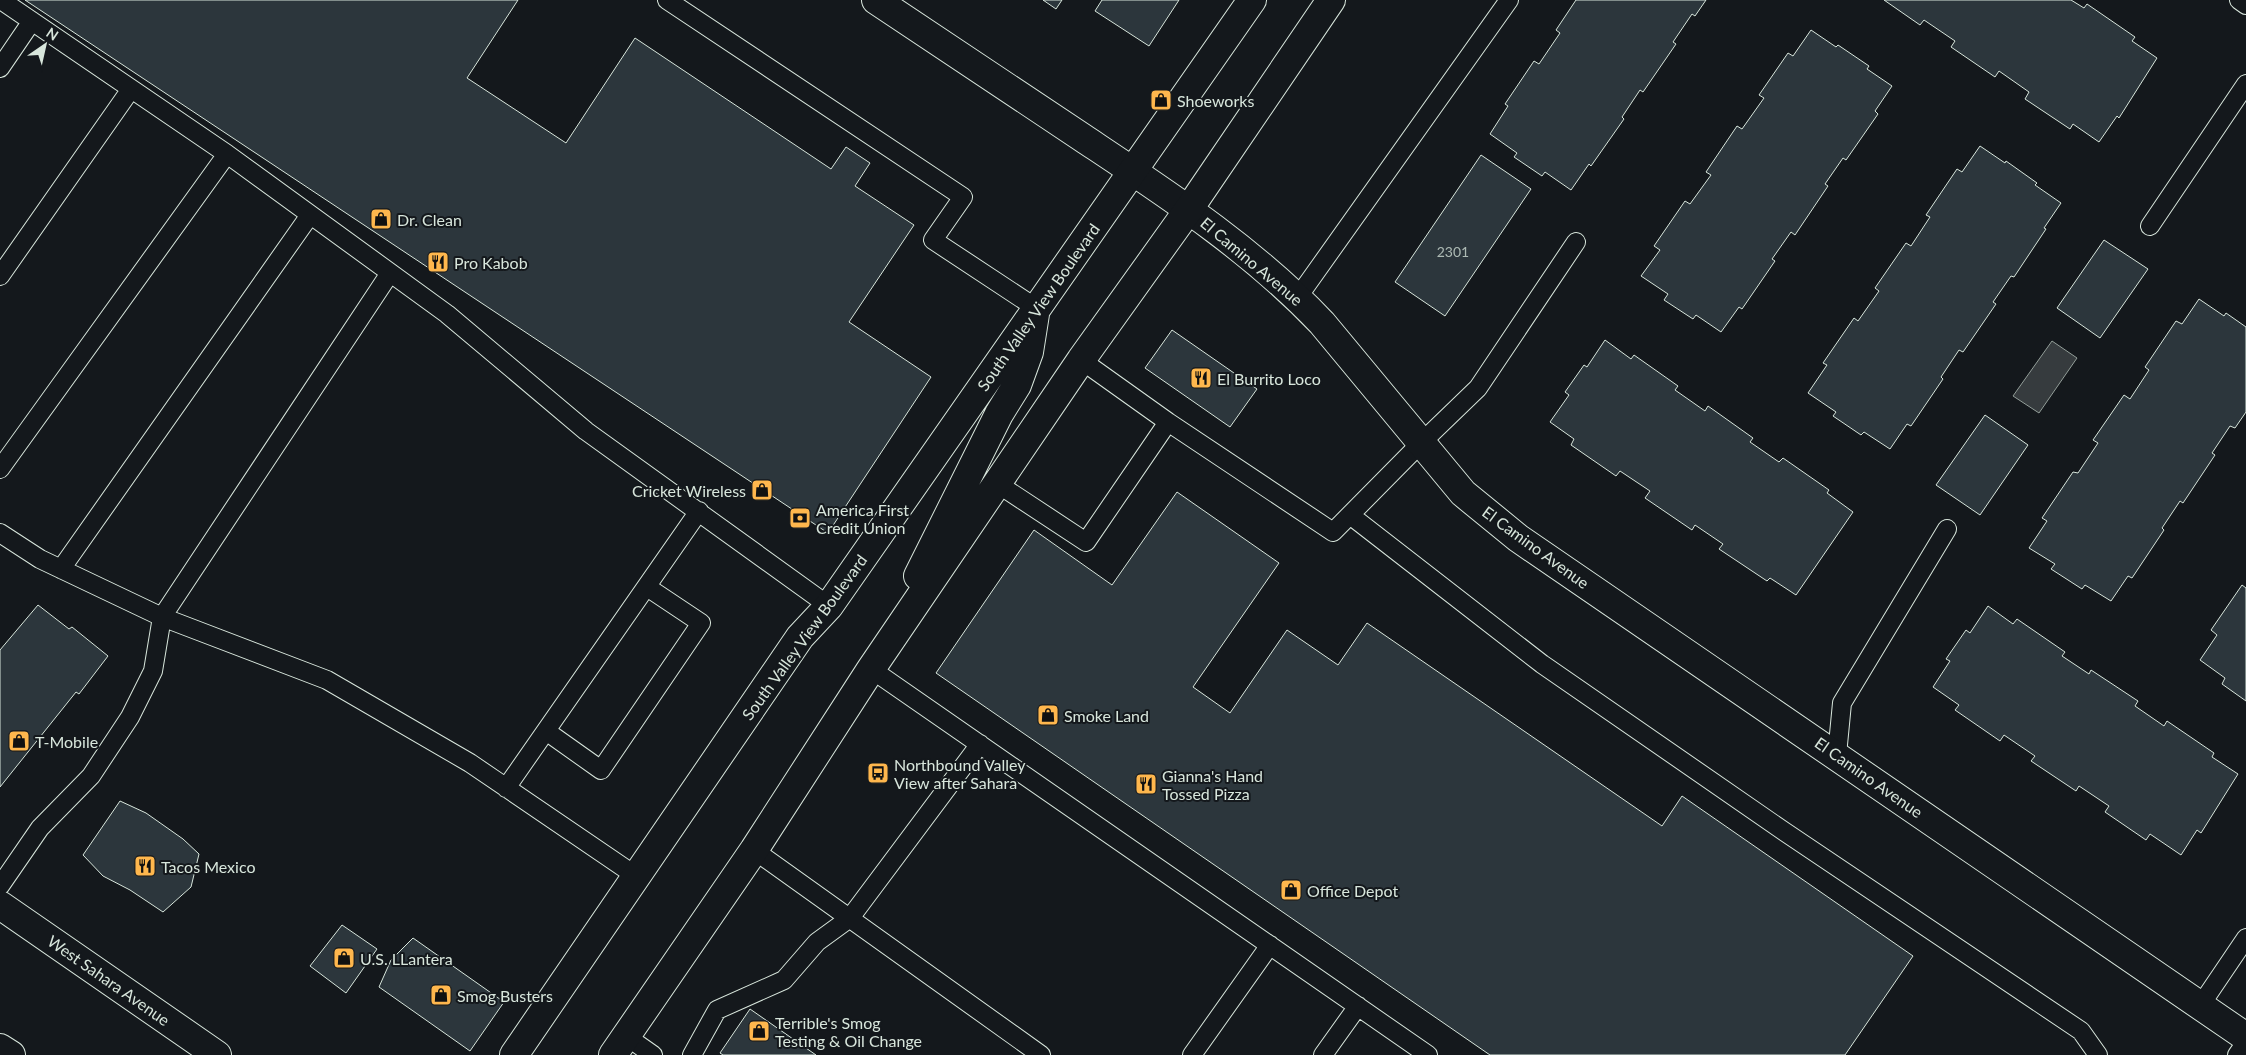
<svg xmlns="http://www.w3.org/2000/svg" width="2246" height="1055" font-family="Lato,sans-serif">
	<style>
		.water { fill: #363b3e; stroke: #939e99 }
		.building { fill: #2c363c; stroke: #d8e6dc }
		.lines { fill: none; stroke-linecap: round; stroke-linejoin: round }
		.lane-casing { stroke: #d8e6dc; stroke-width: 20 }
		.street-casing { stroke: #d8e6dc; stroke-width: 30 }
		.primary-casing { stroke: #d8e6dc; stroke-width: 30 }
		.lane { stroke: #14181c; stroke-width: 18 }
		.street { stroke: #14181c; stroke-width: 28 }
		.primary { stroke: #14181c; stroke-width: 28 }
		.labels { text-anchor: middle; dominant-baseline: central; stroke-width: 4; stroke-linejoin: round; paint-order: stroke }
		.number-label { font-size: 14px; fill: #adbab4 }
		.poi-label { font-size: 16px; fill: #d8e6dc; stroke: #14181c; text-anchor: start }
		.street-label { font-size: 16px; fill: #d8e6dc; stroke: #14181c }
	</style>
	<rect width="100%" height="100%" fill="#14181c"/>
	<!-- water -->
	<path class="water" d="M2052,341L2077,358L2039,413L2013,396Z"/>
	<!-- building -->
	<path class="building" d="M25,0H518L467,78L566,143L635,38L831,169L846,147L870,163L855,186L914,225L849,322L931,377L828,533Z
		M1043,0H1062L1056,9Z
		M1102,0H1179L1149,46L1095,11Z
		M1576,0H1706L1695,16L1692,14L1673,42L1676,44L1643,92L1640,90L1622,117L1624,119L1591,166L1589,164L1571,190L1545,172L1542,176L1514,157L1517,153L1490,134L1508,106L1505,104L1534,61L1539,64L1560,33L1556,30Z
		M1884,0H2071L2084,8L2087,4L2135,37L2132,41L2157,58L2119,118L2117,116L2099,142L2073,124L2070,129L2025,99L2029,92L1999,71L1995,77L1951,47L1955,41L1924,20L1920,25Z
		M1811,30L1836,47L1838,45L1869,66L1867,69L1892,86L1875,111L1878,114L1846,160L1843,158L1825,184L1828,186L1795,235L1791,232L1772,259L1775,261L1742,309L1739,307L1721,332L1696,315L1693,319L1664,300L1668,294L1641,276L1660,250L1654,246L1685,201L1690,204L1711,175L1706,172L1737,126L1742,129L1764,98L1759,95L1788,53L1793,56Z
		M1980,146L2005,163L2006,161L2037,183L2035,185L2061,203L2044,228L2046,229L2014,277L2011,276L1993,302L1996,304L1963,352L1959,350L1941,377L1943,379L1911,426L1907,424L1890,449L1864,432L1861,435L1833,416L1836,412L1808,393L1827,365L1823,363L1854,318L1858,321L1879,291L1875,288L1906,243L1911,246L1930,217L1926,215L1957,169L1962,172Z
		M1481,155L1531,189L1445,316L1395,282Z
		M2104,240L2148,269L2100,338L2057,308Z
		M2199,299L2224,316L2226,313L2246,327V412L2235,428L2230,426L2212,453L2215,455L2183,503L2180,501L2162,528L2164,530L2132,578L2128,576L2111,601L2085,585L2082,589L2051,569L2055,564L2029,548L2047,521L2042,518L2073,472L2078,473L2098,443L2093,440L2124,395L2130,399L2149,370L2145,367L2176,321L2182,324Z
		M1172,330L1257,389L1230,427L1145,368Z
		M1605,340L1631,359L1634,355L1678,386L1675,390L1705,411L1708,406L1753,438L1750,442L1779,462L1783,458L1829,490L1827,493L1853,512L1796,595L1770,578L1767,581L1719,549L1723,544L1695,525L1692,530L1645,498L1650,491L1620,471L1616,476L1571,445L1574,439L1550,422L1569,395L1565,392L1584,365L1587,367Z
		M1985,415L2028,445L1980,515L1936,485Z
		M1177,492L1279,563L1193,687L1230,713L1287,630L1338,665L1367,623L1662,826L1682,796L1913,956L1845,1055H1490L936,673L1034,530L1112,585Z
		M2242,585L2246,588V701L2222,684L2225,678L2200,660L2217,635L2211,630Z
		M38,605L69,629L72,627L108,656L79,694L76,692L0,787V650Z
		M1988,606L2013,624L2017,619L2065,652L2062,656L2089,674L2091,670L2138,701L2135,706L2164,726L2167,721L2214,753L2212,757L2238,774L2201,833L2197,830L2181,855L2150,834L2146,840L2105,812L2109,806L2079,786L2076,791L2031,761L2035,756L2004,735L2000,741L1955,710L1959,705L1933,687L1950,661L1946,659L1966,630L1970,633Z
		M120,801L146,813L183,839L199,854L191,887L163,912L130,890L103,876L83,855Z
		M342,925L377,949L346,993L310,966Z
		M413,938L504,1002L470,1051L379,987L391,960Z
		M750,1009L816,1055H723L720,1053Z"/>
	<g class="lines">
		<!-- lane casing -->
		<g class="lane-casing">
			<path id="lane" d="M1,0L227,154L447,314L586,431L829,606
				M667,0L963,197L933,240L1036,308
				M2239,0L2246,5
				M0,68L32,21
				M2150,226L2246,84
				M0,276L131,89
				M1298,297L1509,0
				M1081,360L1168,422L1333,532L1420,444L1478,388L1576,242
				M0,469L227,154
				M998,484L1086,542L1168,422
				M1350,515L1542,664L1785,832L2081,1031L2098,1055
				M0,533L40,559L162,617L327,680L470,763L636,876
				M61,569L310,215
				M871,669L1428,1055
				M546,731L601,770L701,623L647,587
				M1837,755L1842,703L1947,529
				M506,788L699,511
				M754,850L1041,1055
				M0,886L40,828L91,776L130,717L153,671L162,617L390,273
				M2200,1006L2246,938
				M626,1036L653,1055
				M692,1055L717,1010L784,980L817,942L850,918L980,744
				M1192,1055L1270,945
				M1323,1055L1358,1006
				M2237,1055L2246,1042"/>
		</g>
		<!-- street casing -->
		<g class="street-casing">
			<path id="street" d="M876,0C945,46 1014,92 1083,138C1167,194 1252,249 1322,323L1463,493L1518,538L2246,1037"/>
		</g>
		<!-- primary casing -->
		<g class="primary-casing">
			<path id="primary" d="M918,576L999,414L1017,385L1029,352L1035,314
				M0,905L217,1055
				M0,1048L11,1055
				M514,1055L800,637L829,606L1252,0
				M613,1055L754,850L871,669L1081,360L1189,209L1331,0"/>
		</g>
		<!-- lane -->
		<use href="#lane" class="lane"/>
		<!-- street -->
		<use href="#street" class="street"/>
		<!-- primary -->
		<use href="#primary" class="primary"/>
	</g>
	<!-- icons -->
	<defs>
		<g id="shop-square" transform="scale(1.125)"><rect x="-9" y="-9" width="18" height="18" rx="4" fill="#ffb74d" stroke="#14181c"/><path d="M-5-2.5h2.3a2.7 3.5 0 0 1 5.4 0H5L5.5 6h-11ZM-1.5-2.5h3a1.5 2.3 0 0 0-3 0Z" fill="#111"/></g>
		<g id="restaurant-square" transform="scale(1.125)"><rect x="-9" y="-9" width="18" height="18" rx="4" fill="#ffb74d" stroke="#14181c"/><path d="M-5-6h1v4h1v-4h1v4h1v-4h1v5L-1.5 .5V6h-2V.5L-5-1ZM5-6V6H3V1.5H1.5Q1.5-4 5-6Z" fill="#111"/></g>
		<g id="bank-square" transform="scale(1.125)"><rect x="-9" y="-9" width="18" height="18" rx="4" fill="#ffb74d" stroke="#14181c"/><path d="M-6-4H6V4H-6ZM0-2.3a2.3 2.3 0 1 0 0 4.6a2.3 2.3 0 1 0 0-4.6Z" fill="#111"/></g>
		<g id="bus-square" transform="scale(1.125)"><rect x="-9" y="-9" width="18" height="18" rx="4" fill="#ffb74d" stroke="#14181c"/><path d="M-5-6H5V4H4V6H2V4H-2V6H-4V4H-5ZM-3.5-4V0h7V-4ZM-3.5 1.2v1.5H-2V1.2ZM2 1.2v1.5H3.5V1.2Z" fill="#111"/></g>
	</defs>
	<g fill-rule="evenodd">
		<use href="#shop-square" x="1161" y="100"/>
		<use href="#shop-square" x="381" y="219"/>
		<use href="#restaurant-square" x="438" y="262"/>
		<use href="#restaurant-square" x="1201" y="378"/>
		<use href="#shop-square" x="762" y="490"/>
		<use href="#bank-square" x="800" y="518"/>
		<use href="#shop-square" x="1048" y="715"/>
		<use href="#shop-square" x="19" y="741"/>
		<use href="#bus-square" x="878" y="773"/>
		<use href="#restaurant-square" x="1146" y="784"/>
		<use href="#restaurant-square" x="145" y="866"/>
		<use href="#shop-square" x="1291" y="890"/>
		<use href="#shop-square" x="344" y="958"/>
		<use href="#shop-square" x="441" y="995"/>
		<use href="#shop-square" x="759" y="1031"/>
	</g>
	<g class="labels">
		<!-- number labels -->
		<g class="number-label">
			<text x="1453" y="251">2301</text>
		</g>
		<!-- poi labels -->
		<g class="poi-label">
			<text x="1177" y="100">Shoeworks</text>
			<text x="397" y="219">Dr. Clean</text>
			<text x="454" y="262">Pro Kabob</text>
			<text x="1217" y="378">El Burrito Loco</text>
			<text x="746" y="490" text-anchor="end">Cricket Wireless</text>
			<text x="816" y="509">America First<tspan x="816" dy="18">Credit Union</tspan></text>
			<text x="1064" y="715">Smoke Land</text>
			<text x="35" y="741">T-Mobile</text>
			<text x="894" y="764">Northbound Valley<tspan x="894" dy="18">View after Sahara</tspan></text>
			<text x="1162" y="775">Gianna's Hand<tspan x="1162" dy="18">Tossed Pizza</tspan></text>
			<text x="161" y="866">Tacos Mexico</text>
			<text x="1307" y="890">Office Depot</text>
			<text x="360" y="958">U.S. LLantera</text>
			<text x="457" y="995">Smog Busters</text>
			<text x="775" y="1022">Terrible's Smog<tspan x="775" dy="18">Testing &amp; Oil Change</tspan></text>
		</g>
		<!-- street labels -->
		<g class="street-label">
			<text transform="translate(1252 261) rotate(40)">El Camino Avenue</text>
			<text transform="translate(1038 307) rotate(-55)">South Valley View Boulevard</text>
			<text transform="translate(1536 547) rotate(36)">El Camino Avenue</text>
			<text transform="translate(804 637) rotate(-54)">South Valley View Boulevard</text>
			<text transform="translate(1869 777) rotate(35)">El Camino Avenue</text>
			<text transform="translate(109 980) rotate(35)">West Sahara Avenue</text>
		</g>
	</g>
	<!-- north arrow -->
	<g transform="translate(45 45) rotate(34)" stroke="#14181c" stroke-width="4" paint-order="stroke">
	<path d="M0-4L9 19L0 12L-9 19Z" fill="#d8e6dc"/>
	<text y="-8" font-size="14" font-weight="bold" text-anchor="middle" fill="#d8e6dc">N</text>
	</g>
</svg>
